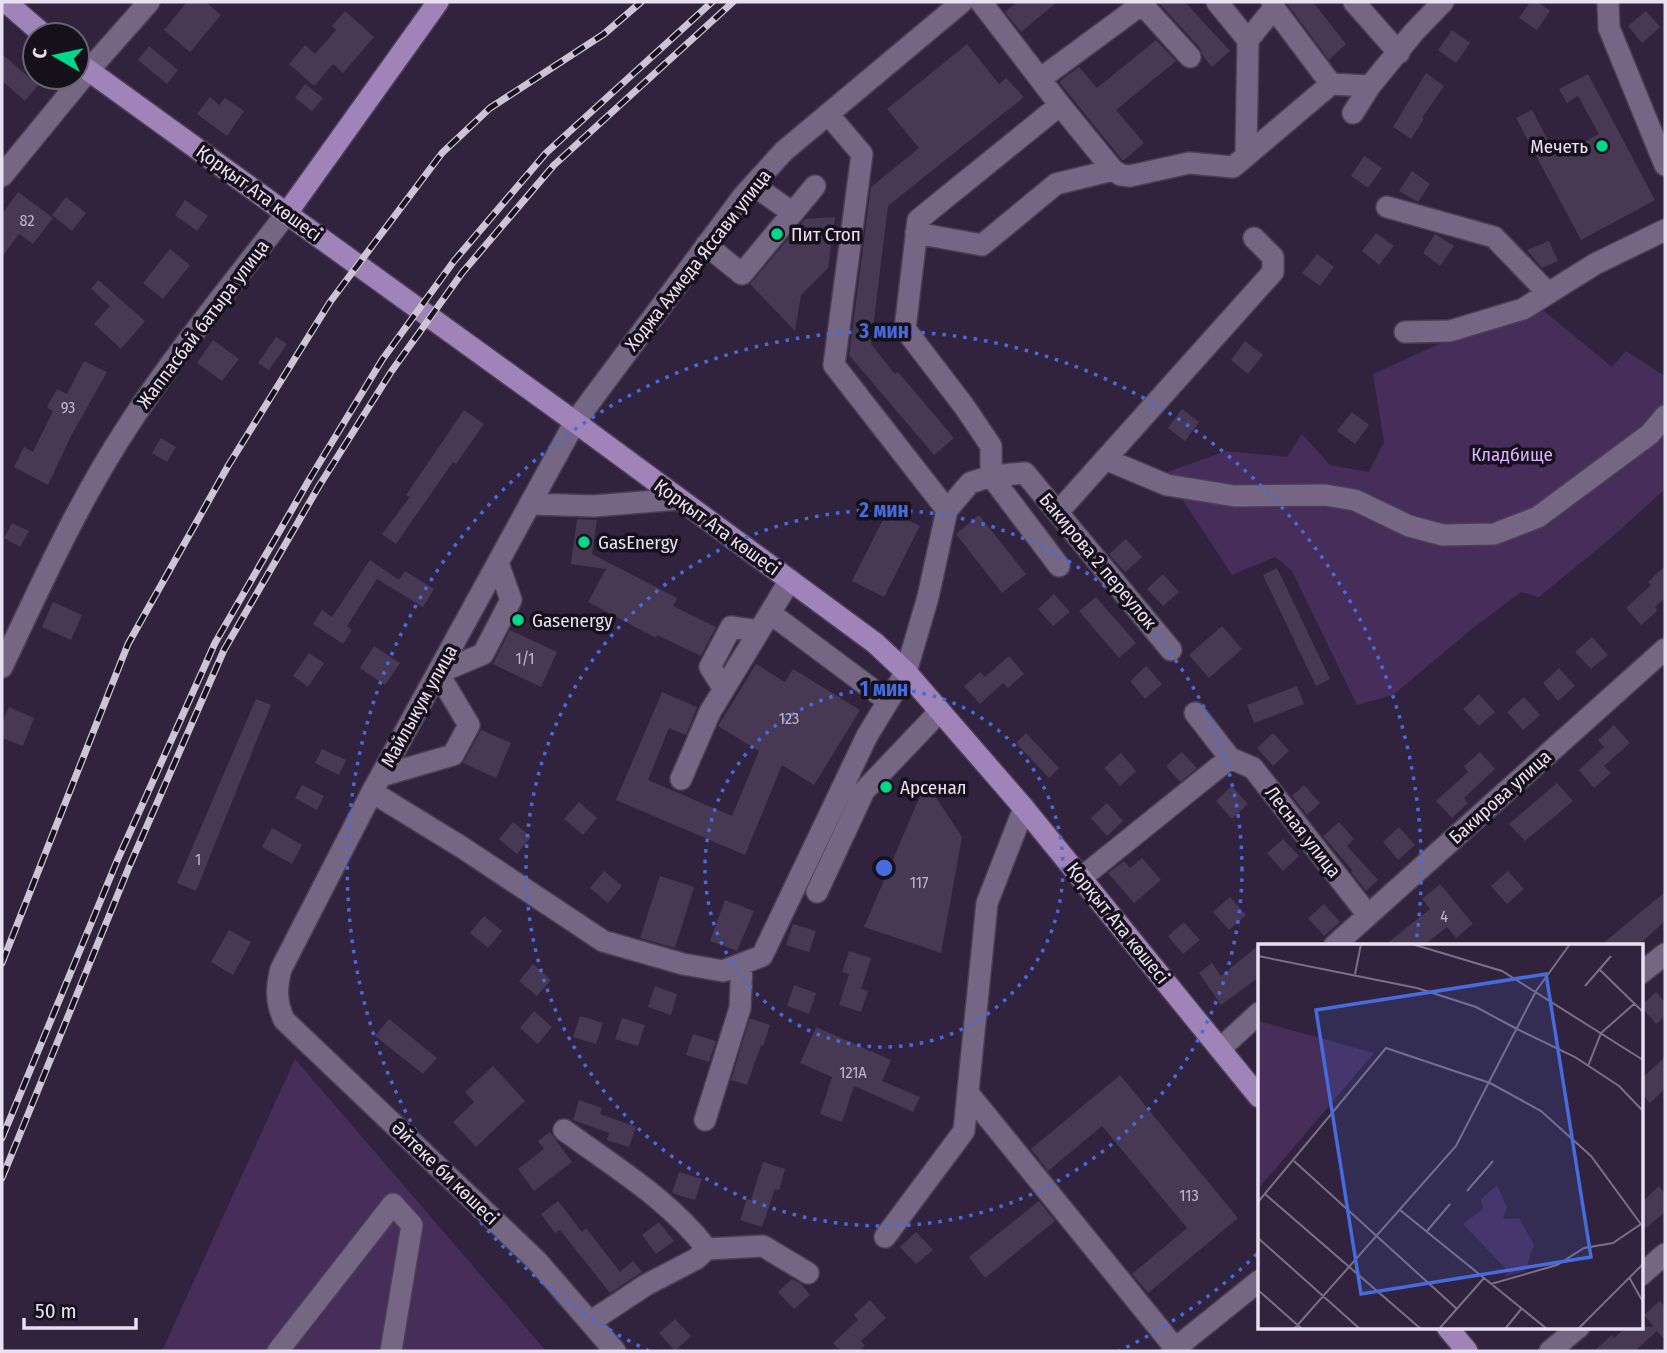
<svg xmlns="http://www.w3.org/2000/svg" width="1667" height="1353" font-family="'Fira Sans Condensed',sans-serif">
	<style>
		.green { fill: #462d5a }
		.building { fill: #473853 }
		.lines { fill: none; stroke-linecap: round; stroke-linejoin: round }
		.minor-casing { stroke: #4b3e54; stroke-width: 24 }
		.major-casing { stroke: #4b3e54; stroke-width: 24 }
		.minor { stroke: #756683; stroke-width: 21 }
		.major { stroke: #a083b8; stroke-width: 21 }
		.rail-casing { stroke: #ccc3d5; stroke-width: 7 }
		.rail { stroke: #16101b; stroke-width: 4.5; stroke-dasharray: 13; stroke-linecap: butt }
		.ring { fill: none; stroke: #466bdd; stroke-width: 3.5; stroke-dasharray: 3.5 7 }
		.poi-dot { fill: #00d98c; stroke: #16101b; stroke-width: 2.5 }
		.labels { text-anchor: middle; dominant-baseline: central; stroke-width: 7; stroke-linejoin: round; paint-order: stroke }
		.number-label { font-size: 16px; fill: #c0b6ca }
		.poi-label { font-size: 19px; fill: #e9e0f1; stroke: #16101b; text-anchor: start }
		.street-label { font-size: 19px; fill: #e9e0f1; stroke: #16101b }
		.park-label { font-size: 19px; fill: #dbb1ff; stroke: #16101b }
		.inset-road { fill: none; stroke: #7b6f85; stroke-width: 2 }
		.view { fill: #466bdd; fill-opacity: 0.15; stroke: #466bdd; stroke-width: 3.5 }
		.inset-edge { fill: none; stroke: #e9e0f1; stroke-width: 3.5 }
		.centre { fill: #466bdd; stroke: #16101b; stroke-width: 3.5 }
		.ring-label { font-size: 21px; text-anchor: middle; font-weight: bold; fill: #466bdd; stroke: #16101b; stroke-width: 7; stroke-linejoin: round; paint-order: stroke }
	</style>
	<rect width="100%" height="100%" fill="#31233d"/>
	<!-- green -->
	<path class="green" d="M1544,311L1612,367L1626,351L1665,376V489L1611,538L1539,597L1521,592L1473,628L1393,695L1357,705L1292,571L1275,557L1232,575L1165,473L1226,451L1287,457L1302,434L1330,465L1369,472L1384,442L1373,374L1448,340Z
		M295,1059L546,1351H162Z"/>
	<!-- building -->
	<path class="building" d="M187,2H206L221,15L190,52L164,30Z
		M1017,2H1057L1021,32L1005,12Z
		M1158,2H1185L1230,51L1212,67L1203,56L1200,48Z
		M1286,2H1313L1346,44L1329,60Z
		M1530,2H1538L1550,11L1537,30L1519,18Z
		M345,11L374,37L343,73L333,64L314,86L289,64L305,45L315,54L336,30L332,26Z
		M1646,11L1660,27L1642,43L1628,26Z
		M1452,30L1470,43L1456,63L1438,50Z
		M1156,40L1176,61L1116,110L1144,143L1123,161L1059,82L1079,67L1097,88Z
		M967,44L999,84L1006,78L1024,97L888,206L871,344L895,374L898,372L954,438L934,455L849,355L871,187L919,148L887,109Z
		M149,46L178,70L167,84L138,60Z
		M2,54L38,85L25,101L2,81Z
		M1426,73L1444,86L1422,118L1424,119L1411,139L1393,127Z
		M1588,74L1655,200L1581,240L1516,118L1532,110L1557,157L1599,134L1578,96L1567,103L1559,89Z
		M305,84L323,98L312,111L295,98Z
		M210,97L219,105L225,98L244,111L227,136L197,114Z
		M1364,156L1382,168L1368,188L1351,176Z
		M1412,171L1430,184L1418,202L1399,191Z
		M18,192L53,218L33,244L19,234L2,257V214Z
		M66,197L86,213L72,231L52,215Z
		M185,200L208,216L197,231L175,215Z
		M835,217L828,268L801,295L795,331L750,284L805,219Z
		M1376,233L1394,246L1379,265L1362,251Z
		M1435,234L1454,246L1440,266L1423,253Z
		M1549,241L1558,261L1542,268L1527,250Z
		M170,249L190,265L163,299L143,283Z
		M1317,254L1334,267L1320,286L1302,273Z
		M98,280L145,321L121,349L94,324L110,306L91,289Z
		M276,337L287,344L269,370L258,363Z
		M213,340L239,359L222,381L197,363Z
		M1245,341L1263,355L1248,374L1231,360Z
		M84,361L107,372L71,436L48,485L14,467L24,447L33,452L53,411L47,407L57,389L67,394Z
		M1182,409L1199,422L1185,441L1168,428Z
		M464,410L484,424L456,464L453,462L396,544L382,534L410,497L406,495Z
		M1352,412L1369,425L1355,444L1337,431Z
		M161,438L176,447L167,462L152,453Z
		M888,510L920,526L884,597L852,581Z
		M979,515L1026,574L1002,593L956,534Z
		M577,519L597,520L592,554L677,598L673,606L716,627L701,656L657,635L656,638L588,602L606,569L571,564Z
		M12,523L29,531L20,547L4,538Z
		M1126,539L1142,557L1125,572L1109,554Z
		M370,560L399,580L405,571L434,589L423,607L377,579L347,626L352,630L343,644L313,624L322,610L332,617Z
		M1665,566V598L1655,607L1657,611L1641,625L1626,608L1651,585L1648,582Z
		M1277,568L1330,679L1316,686L1263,575Z
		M1163,574L1179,592L1163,606L1147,589Z
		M1054,594L1070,612L1053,626L1038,609Z
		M1096,597L1136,643L1119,658L1079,611Z
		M53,602L82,615L71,640L42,627Z
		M1222,626L1242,649L1209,678L1189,655Z
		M510,630L557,652L541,687L493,664Z
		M1592,637L1608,655L1591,669L1575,652Z
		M374,646L400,663L385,685L360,668Z
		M309,653L324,663L308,687L293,676Z
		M1009,656L1024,674L1008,688L1003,683L980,704L964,686L980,672L985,677Z
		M756,664L785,682L793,669L860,710L814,785L782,765L745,855L616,800L662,692L697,707L686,735L669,728L648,780L732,816L759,751L718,726Z
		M1146,666L1162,684L1145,699L1130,681Z
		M1559,668L1575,686L1558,701L1543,683Z
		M1297,686L1304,704L1254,723L1247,705Z
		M1479,694L1495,712L1479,726L1463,709Z
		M1524,697L1540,715L1523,730L1507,712Z
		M256,699L271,705L196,891L177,883Z
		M9,707L34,718L23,746L2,738V724Z
		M1614,725L1630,743L1604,766L1611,773L1594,788L1579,770L1604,747L1598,740Z
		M481,730L511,743L496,778L463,763Z
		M1026,733L1059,768L1049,778L1016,743Z
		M1273,733L1289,751L1273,766L1257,748Z
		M322,749L346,760L339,775L315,763Z
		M1182,752L1197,768L1180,782L1166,766Z
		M1480,752L1495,769L1464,798L1468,803L1452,818L1436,801L1468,772L1464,766Z
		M1121,753L1136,771L1120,786L1104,768Z
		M926,782L962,837L941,953L864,927Z
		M1557,783L1573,801L1525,841L1509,824Z
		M302,785L324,796L317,810L295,798Z
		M1304,785L1320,803L1307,815L1292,796Z
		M1232,786L1248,804L1232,819L1216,801Z
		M579,802L597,818L583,835L564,819Z
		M1107,803L1123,821L1107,836L1091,818Z
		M513,822L531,837L517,854L499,839Z
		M1339,822L1354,839L1347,846L1378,880L1366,891L1351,872L1353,871L1323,836Z
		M1399,827L1415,845L1398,860L1383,842Z
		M272,828L302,845L292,864L262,847Z
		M1283,839L1299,856L1283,871L1267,853Z
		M1142,858L1161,880L1134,903L1108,873L1124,861L1130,868Z
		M604,871L622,886L608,903L590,888Z
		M1508,871L1524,889L1507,904L1491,886Z
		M660,876L694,887L675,948L640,938Z
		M1440,884L1473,924L1456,938L1447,927L1424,945H1385L1430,909L1422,899Z
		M1665,892V921L1639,945H1601Z
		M1230,897L1246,915L1229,930L1213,912Z
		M725,900L754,911L737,951L710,941Z
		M1324,904L1340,922L1324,936L1308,918Z
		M484,916L502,931L488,948L470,933Z
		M1184,922L1200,940L1183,954L1168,936Z
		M793,924L816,931L809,952L786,945Z
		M229,930L251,942L233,975L211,962Z
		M1259,945V977L1221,1005L1199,973L1212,963L1221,976Z
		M849,951L871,958L861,989L868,991L861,1012L839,1005L849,974L842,972Z
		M533,964L551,980L537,996L519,981Z
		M794,985L816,993L809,1014L787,1006Z
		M655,986L677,994L671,1015L648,1007Z
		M1656,992L1665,1002V1016L1656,1024L1641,1006Z
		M534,1011L552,1027L538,1044L520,1028Z
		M580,1016L603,1023L596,1044L573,1037Z
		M622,1018L645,1025L638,1046L615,1039Z
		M750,1018L770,1025L763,1046L761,1045L747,1085L731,1080Z
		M389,1019L437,1058L423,1074L375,1036Z
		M816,1027L891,1060L882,1081L920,1097L913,1112L854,1086L842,1122L820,1114L832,1077L800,1063Z
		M693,1034L716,1041L709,1062L686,1055Z
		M1665,1057V1089L1650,1103L1641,1093V1079Z
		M493,1066L525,1101L476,1147L453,1122L474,1102L465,1092Z
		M1120,1075L1238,1218L1148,1293L1132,1274L1187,1228L1102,1126L1048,1171L1031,1149Z
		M579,1100L602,1108L600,1114L636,1127L629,1147L607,1140L609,1133L573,1120Z
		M550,1132L572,1162L534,1191L518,1169L544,1149L538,1141Z
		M763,1162L785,1169L779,1190L775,1189L762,1227L740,1220L747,1199L751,1200Z
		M679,1172L702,1179L695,1200L672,1193Z
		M1659,1186L1665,1194V1212L1641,1232V1203Z
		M558,1201L582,1232L586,1228L620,1272L633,1261L642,1272L610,1293L560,1230L555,1233L541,1214Z
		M1039,1201L1055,1221L985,1278L969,1257Z
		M659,1222L674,1241L656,1254L642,1235Z
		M916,1232L933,1250L916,1264L900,1247Z
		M792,1279L801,1284L810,1295L794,1309L778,1292Z
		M870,1300L886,1318L861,1341L865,1346L859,1351H841L833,1343L858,1320L854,1315Z
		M1660,1301L1665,1307V1340L1657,1331L1635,1351H1594L1612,1335L1614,1338L1626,1327H1654L1644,1315Z
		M675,1319L691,1336L675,1351L659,1333Z"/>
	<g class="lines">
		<!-- minor casing -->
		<g class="minor-casing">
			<path id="minor" d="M981,2L1060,105L1113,170L1121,175L1130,176L1189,163L1233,167L1331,84
				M1140,2L1190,57
				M1217,2L1248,40
				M1272,2L1274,8L1331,84L1370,86L1414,32L1443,2
				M1354,2L1399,53
				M1608,2L1609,28L1665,165
				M1040,79L1142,4
				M1353,113L1370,86
				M828,114L862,154L834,365L947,510
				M1246,156L1248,40L1274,8
				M2,176L88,71L149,2
				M753,185L793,213
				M1387,207L1494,237L1548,293
				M916,233L982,245L1056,184L1113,170
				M706,245L742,274L815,186
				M1405,332L1450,331L1523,309L1595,264L1665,230
				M1105,459L1167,485L1235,496L1325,495L1355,500L1409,526L1443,535L1494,534L1538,517L1650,434L1665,416
				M531,504L594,506L679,499
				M1058,512L1273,272V257L1254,238
				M1059,566L991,476V446L964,406L905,329L918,220L1060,105
				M770,613L888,701
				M2,667C41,585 78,502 128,426C176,352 233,283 287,213
				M724,689L710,667L731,627L759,631
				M1230,758L1253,768L1368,915
				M381,776L453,755L469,725L438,673L483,654L511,600L498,563
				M681,779L710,712L790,580
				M372,792L463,848L603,941L683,964L723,971L762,956L867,736L906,672L928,597L947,510L970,483L991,476L1025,473L1171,650
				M1081,878L1230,758L1195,713
				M817,892L864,791L940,711
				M1335,945L1665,649
				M1641,973L1665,954
				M1220,1049L1259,1013
				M968,1093L1176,1349
				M705,1120L740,1008L742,964
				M564,1130C613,1166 670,1200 707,1249L763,1246L808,1273
				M885,1237L964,1131L987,903L1024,808
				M1641,1275L1665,1254
				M590,1322L646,1285L696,1259L707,1249
				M278,1351L393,1204L412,1225L391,1351
				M615,1351L537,1261L284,1020C276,1002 276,988 281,969L372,792L575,422L744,195L784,151L962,2
				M1172,1351L1259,1281
				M1550,1351L1579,1327"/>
		</g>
		<!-- major casing -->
		<g class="major-casing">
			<path id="major" d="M6,2L44,35
				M77,62L575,422L875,643L906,672L1024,808L1259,1097
				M287,213L438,2
				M1447,1327L1467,1351"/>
		</g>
		<!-- minor -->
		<use href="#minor" class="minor"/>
		<!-- major -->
		<use href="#major" class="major"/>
		<!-- rail casing -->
		<g class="rail-casing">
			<path id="rail" d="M2,963L128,644L228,466L330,302L442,153L490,108L604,34L641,2
				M2,1138L117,861L215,643L309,480L382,360L454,261L546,153L712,2
				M2,1178L129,867L224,650L319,486L391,372L462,273L554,165L733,2"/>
		</g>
		<!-- rail -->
		<use href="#rail" class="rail"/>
	</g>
	<!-- distance rings -->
	<g class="ring">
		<circle cx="884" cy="868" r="179"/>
		<circle cx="884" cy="868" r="358"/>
		<path d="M1257 1254A537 537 0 0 1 1119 1351M649 1351A537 537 0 1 1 1416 943"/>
	</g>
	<!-- markers -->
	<g class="poi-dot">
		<circle cx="1602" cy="146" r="7"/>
		<circle cx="777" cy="234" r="7"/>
		<circle cx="584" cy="542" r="7"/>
		<circle cx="518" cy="620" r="7"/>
		<circle cx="886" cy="787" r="7"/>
	</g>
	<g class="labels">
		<!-- number labels -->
		<g class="number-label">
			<text x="27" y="220">82</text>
			<text x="68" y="407">93</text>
			<text x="525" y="658">1/1</text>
			<text x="789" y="718">123</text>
			<text x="198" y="859">1</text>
			<text x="919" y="882">117</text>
			<text x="1444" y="916">4</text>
			<text x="853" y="1072">121А</text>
			<text x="1189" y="1195">113</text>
		</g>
		<!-- poi labels -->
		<g class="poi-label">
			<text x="1588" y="146" text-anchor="end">Мечеть</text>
			<text x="791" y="234">Пит Стоп</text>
			<text x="598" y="542">GasEnergy</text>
			<text x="532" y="620">Gasenergy</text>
			<text x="900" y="787">Арсенал</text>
		</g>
		<!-- street labels -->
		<g class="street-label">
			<text transform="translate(259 193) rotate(36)">Қорқыт Ата көшесі</text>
			<text transform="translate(698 260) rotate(-52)">Ходжа Ахмеда Яссави улица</text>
			<text transform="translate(203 324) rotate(-53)">Жаппасбай батыра улица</text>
			<text transform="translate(717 527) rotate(36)">Қорқыт Ата көшесі</text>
			<text transform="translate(1098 561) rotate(50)">Бакирова 2 переулок</text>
			<text transform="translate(419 706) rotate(-61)">Майлыкум улица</text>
			<text transform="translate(1500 797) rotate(-42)">Бакирова улица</text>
			<text transform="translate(1303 832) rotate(52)">Лесная улица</text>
			<text transform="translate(1118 923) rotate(51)">Қорқыт Ата көшесі</text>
			<text transform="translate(445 1173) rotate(44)">Әйтеке би көшесі</text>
		</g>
		<!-- park labels -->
		<g class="park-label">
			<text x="1512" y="454">Кладбище</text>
		</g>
	</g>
	<!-- overview -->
	<g transform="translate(1258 944)">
		<rect width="385" height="385" fill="#31233d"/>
		<path d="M0,77L116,109L0,245ZM239,241L249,263L245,275L261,274L276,301L267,327L247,333L249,326L205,280L225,265L223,255Z" fill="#462d5a"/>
		<path class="inset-road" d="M154,0L244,27L385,116M0,12L159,44L218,63L259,85M342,26L385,68M97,30L103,0M327,42L353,12M259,85L317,113L361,142L385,167M330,122L343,89L376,60M36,217L199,365M209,247L235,217M7,250L163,385M0,258L128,104L232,139L283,167L333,212L385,283M142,266L289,385M169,287L192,260M0,294L102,385M371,333L385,358M233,340L299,321L326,304L355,299L383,280M0,346L44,385M36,385L198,202L278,47L312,0M181,385L226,334M247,385L264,364M320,385L385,320"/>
		<path class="view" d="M288,30L333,313L103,350L58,66Z"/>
		<rect width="385" height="385" class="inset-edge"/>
	</g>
	<circle cx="884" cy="868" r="10" class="centre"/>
	<g class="ring-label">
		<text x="884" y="338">3 мин</text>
		<text x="884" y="517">2 мин</text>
		<text x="884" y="696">1 мин</text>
	</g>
	<!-- border -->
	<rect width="1667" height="1353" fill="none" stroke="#e9e0f1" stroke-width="7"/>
	<!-- north arrow -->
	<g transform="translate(56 56) rotate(279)"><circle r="33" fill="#16101b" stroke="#6a6371" stroke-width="2"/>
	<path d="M0-5L12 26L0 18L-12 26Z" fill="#00d98c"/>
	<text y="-10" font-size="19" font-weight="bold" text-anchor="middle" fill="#e9e0f1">С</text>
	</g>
	<!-- scale -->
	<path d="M24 1318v10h112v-10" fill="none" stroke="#e9e0f1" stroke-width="3.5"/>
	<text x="35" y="1318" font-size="21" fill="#e9e0f1" stroke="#16101b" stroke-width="5" paint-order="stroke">50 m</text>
</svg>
